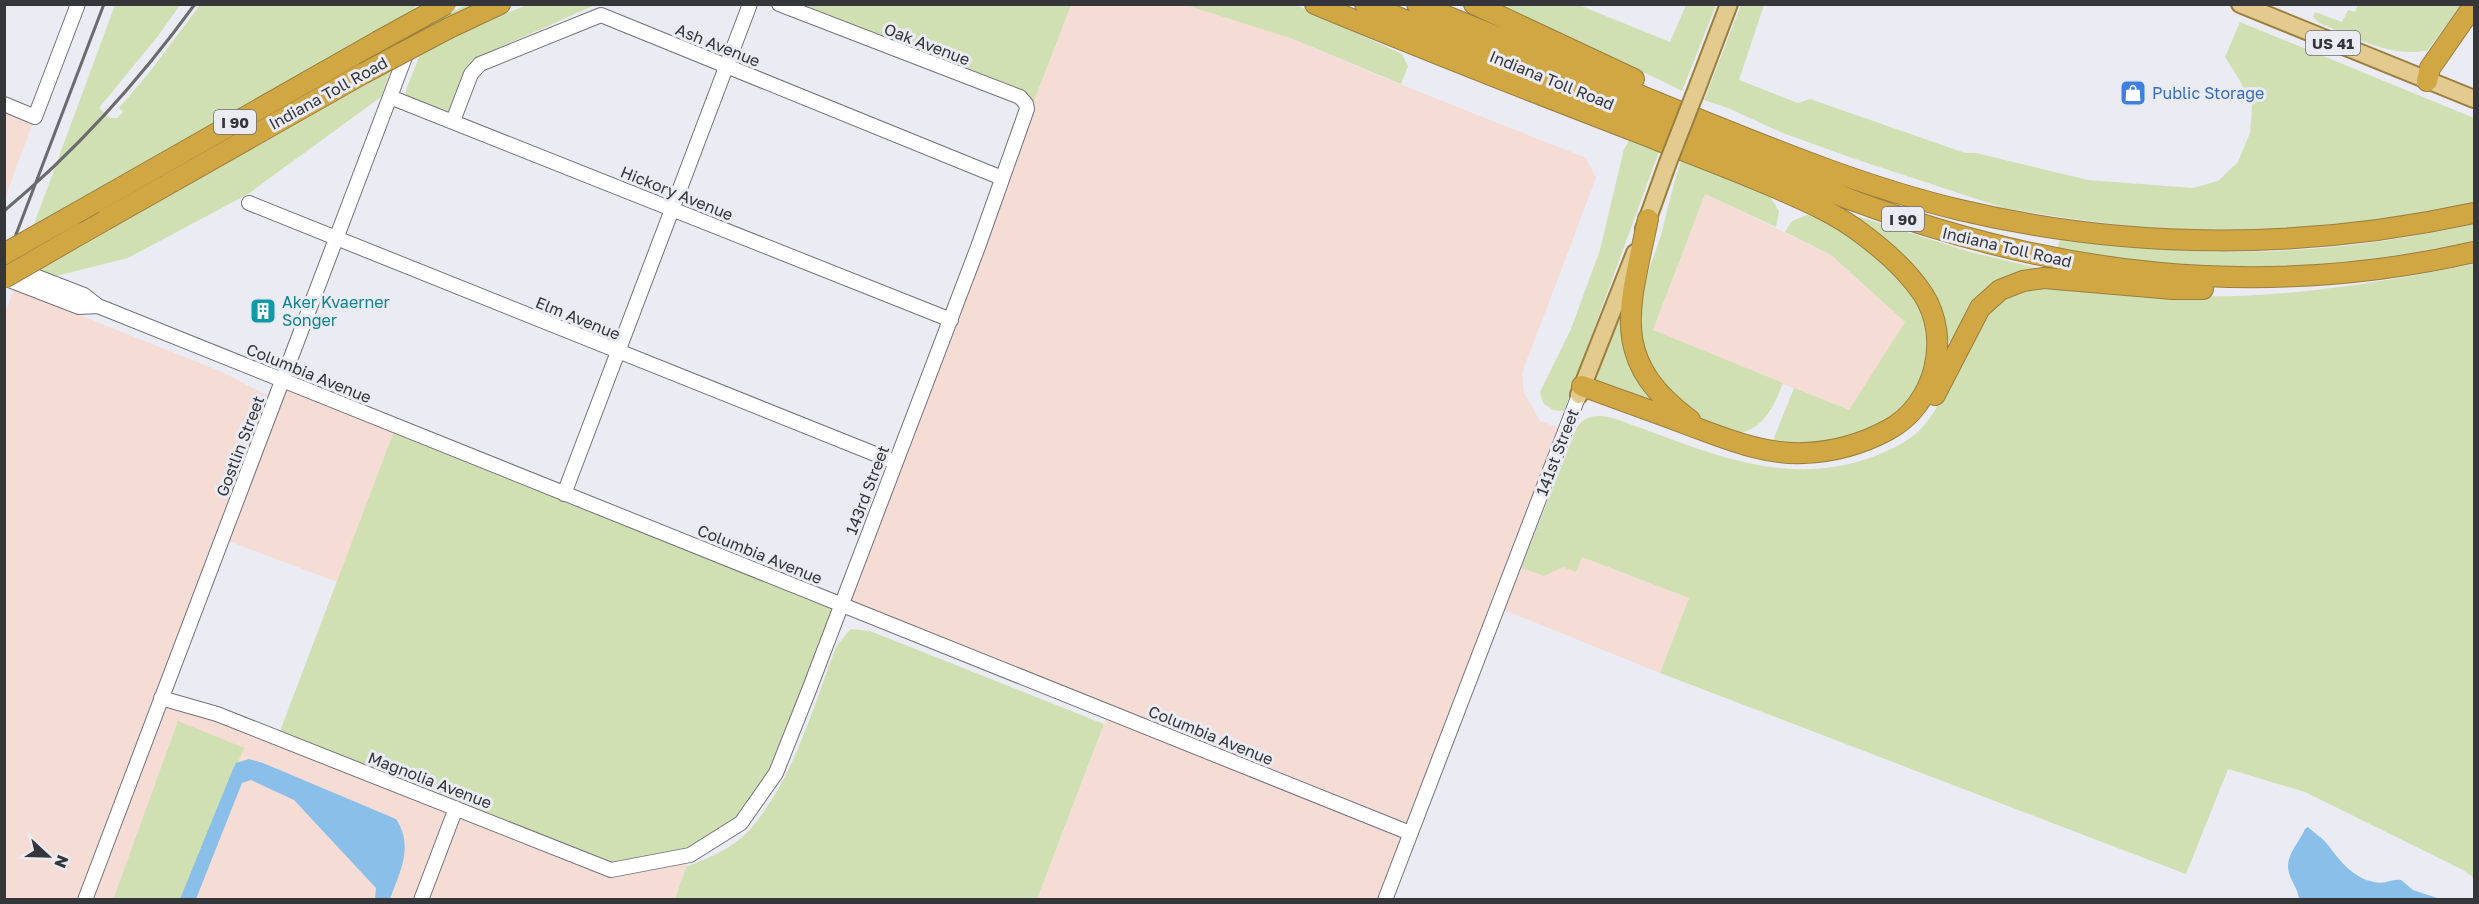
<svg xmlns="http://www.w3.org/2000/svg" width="2479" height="904" font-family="'Golos Text',sans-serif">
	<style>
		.industrial { fill: #f5dcd4 }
		.green { fill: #d0e0b2 }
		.water { fill: #89bfe9 }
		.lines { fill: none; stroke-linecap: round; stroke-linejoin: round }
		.minor-casing { stroke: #72737b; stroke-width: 16 }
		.major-casing { stroke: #9a7f3f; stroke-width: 20 }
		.highway-casing { stroke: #9a7f3f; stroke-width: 22 }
		.minor { stroke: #fff; stroke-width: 14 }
		.major { stroke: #e3ca8e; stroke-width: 16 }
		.highway { stroke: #d0a742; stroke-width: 20 }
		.rail { stroke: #6a6a6f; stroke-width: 3 }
		.major-bridge-casing { stroke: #9a7f3f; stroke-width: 20; stroke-linecap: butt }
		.highway-bridge-casing { stroke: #9a7f3f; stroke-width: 22; stroke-linecap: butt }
		.major-bridge { stroke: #e3ca8e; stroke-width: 16 }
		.highway-bridge { stroke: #d0a742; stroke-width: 20 }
		.labels { text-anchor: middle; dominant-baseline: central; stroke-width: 6; stroke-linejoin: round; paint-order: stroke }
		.shield { fill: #ebebf4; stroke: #6c6c71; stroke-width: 1.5 }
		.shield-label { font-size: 15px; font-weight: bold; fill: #353639 }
		.street-label { font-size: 16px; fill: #353639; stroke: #ebebf4 }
		.shop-label { font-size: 16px; fill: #366cbe; stroke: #ebebf4; text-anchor: start }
		.culture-label { font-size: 16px; fill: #0d838f; stroke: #ebebf4; text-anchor: start }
	</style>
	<rect width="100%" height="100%" fill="#ebebf4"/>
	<!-- industrial -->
	<path class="industrial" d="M1186,4L1293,39L1382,77L1586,158L1596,178L1522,373L1524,393L1540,421L1566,430L1385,899H1037L1109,712L842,605L1071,5Z
		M5,104L35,117L5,198Z
		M1705,194L1831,255L1905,322L1849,411L1653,330Z
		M14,289L222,372L276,400L283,381L396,426L337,582L223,539L162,697L690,855L675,899H5L4,315Z
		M1582,557L1689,598L1660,673L1504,610L1521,568L1544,576Z"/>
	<!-- green -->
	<path class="green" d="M115,5H180L158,36L99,108L110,118H117L123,112L119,108L148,74L200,5H416L413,14L338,53L108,186L86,222L89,238L117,225L392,66L381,97L248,194L128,258L52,277L20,262Z
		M466,5H479L425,31L428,24Z
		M527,5H595L474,59L462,78L449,111L406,96V90L421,52L454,34Z
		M779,5H1071L1031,109Z
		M1186,5H1296L1402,54L1408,66L1401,84L1293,39Z
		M1493,5H1579L1670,42L1686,5H1716L1682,91L1656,78Z
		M1741,5H1764L1739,80L1798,103L1810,99L1965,153H1976L2088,180L2193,188L2218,181L2238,162L2250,133L2252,106L2240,81L2225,57L2240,22L2474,118V203L2375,221L2312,228L2198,230L2129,226L2066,218L2004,208L1855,159L1783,133L1728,108L1704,100Z
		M2358,5V4L2461,5L2428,50C2391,59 2353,36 2319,23L2313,17L2315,12L2342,22L2348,10L2355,12Z
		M1637,139L1661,146L1564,411L1553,410L1543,403L1540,392L1571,329L1600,250L1624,149L1629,141Z
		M1683,155L1769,195L1779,211L1776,227L1705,194L1653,330L1783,383C1775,404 1764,429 1740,433C1709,438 1655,380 1643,355C1639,347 1638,333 1638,323C1636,294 1653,262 1661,235C1668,208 1674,181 1683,155Z
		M1807,215C1815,218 1825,220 1833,224C1857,238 1901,272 1914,297C1943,354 1921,411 1862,435C1834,447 1802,444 1772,443L1794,388L1849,410L1905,322L1831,255L1785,232L1792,221Z
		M1860,217L1970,252L2050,271L2035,273L1952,342L1945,339L1944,322L1857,223Z
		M2474,224V241C2390,258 2303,271 2216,269C2163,268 2110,259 2057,251L2060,237C2102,242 2145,248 2187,250C2283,256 2382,245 2474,224Z
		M2474,264V878L2463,870L2305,792L2228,769L2186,874L1660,673L1689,598L1582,557L1576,572L1563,567L1544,576L1521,568L1577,427C1588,413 1600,415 1616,419C1702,449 1783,491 1875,456C1890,450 1909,441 1920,430C1938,410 1948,388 1960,364C1979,323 1987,297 2036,287C2047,284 2062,288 2074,288C2111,291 2147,294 2184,296C2283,299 2378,283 2474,264Z
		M1624,308L1633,370L1644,388L1663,408L1597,383L1595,374Z
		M396,426L842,605L776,773L741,823L690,855L611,870L277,739Z
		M851,629L870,631L1104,724L1037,899H675L686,867C709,858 736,847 752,827C795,776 813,706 837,645Z
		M178,721L244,748L180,899L113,900Z"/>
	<!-- water -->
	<path class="water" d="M249,759L263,763L396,819C414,846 400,872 390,899H375L376,888L294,800L251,780L242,783L196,899H180L233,769L236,763Z
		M2308,827C2314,833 2323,838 2328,845C2340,861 2353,878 2374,882C2384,885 2393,878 2401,880L2413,890L2440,899H2299C2298,888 2289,879 2288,868C2287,854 2300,841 2305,829Z"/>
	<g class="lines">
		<!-- minor casing -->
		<g class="minor-casing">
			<path id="minor" d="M390,97L951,320
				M4,104L35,117L78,4
				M453,121L471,74L480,64L601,15L1002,178
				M249,203L895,462
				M4,264L84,295L98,306L1410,833
				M4,278L79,307L98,306
				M564,494L750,4
				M161,698L217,714L611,870L690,855L741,823L776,773L809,690L978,247L1027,109L1026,104L1020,97L779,4
				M85,900L421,15
				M421,900L456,808
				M1385,900L1579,395"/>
		</g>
		<!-- major casing -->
		<g class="major-casing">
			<path id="major" d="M2240,4L2474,99
				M1699,83L1729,4
				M1644,229L1667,165
				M1579,395L1635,253"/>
		</g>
		<!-- highway casing -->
		<g class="highway-casing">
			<path id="highway" d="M1315,4C1426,50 1538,94 1650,137C1691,154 1733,169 1774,187C1804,200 1835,213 1861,233C1884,250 1907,270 1923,294C1952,339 1935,405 1888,430C1862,444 1832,452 1804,453C1763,455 1724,438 1686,424C1652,411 1617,399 1582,386
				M1365,4L1849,199C2054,276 2259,301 2474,252
				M1417,4C1504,40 1591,75 1678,111C1770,148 1863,187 1960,210C2129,250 2304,250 2474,213
				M1474,4L1634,79
				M449,28L500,4
				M2427,81L2430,68L2474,5
				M94,203L377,42
				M1648,219C1630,307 1607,359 1690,420
				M82,233L364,73
				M1935,395L1980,308L2000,290L2023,281L2044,278L2173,289H2203"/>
		</g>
		<!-- minor -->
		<use href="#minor" class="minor"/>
		<!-- major -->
		<use href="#major" class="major"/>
		<!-- highway -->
		<use href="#highway" class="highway"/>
		<!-- rail -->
		<path class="rail" d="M4,211C77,150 139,81 195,4
			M4,266L104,4"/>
		<!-- major-bridge casing -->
		<g class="major-bridge-casing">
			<path id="major-bridge" d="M1667,165L1699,83"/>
		</g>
		<!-- highway-bridge casing -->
		<g class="highway-bridge-casing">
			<path id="highway-bridge" d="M377,42L446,4
				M364,73L449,28
				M4,254L94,203
				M4,278L82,233"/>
		</g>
		<!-- major-bridge -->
		<use href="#major-bridge" class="major-bridge"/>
		<!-- highway-bridge -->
		<use href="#highway-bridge" class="highway-bridge"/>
	</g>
	<!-- icons -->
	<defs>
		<g id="shop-square" transform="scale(1.35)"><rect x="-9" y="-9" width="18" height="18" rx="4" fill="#3f7fe0" stroke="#ebebf4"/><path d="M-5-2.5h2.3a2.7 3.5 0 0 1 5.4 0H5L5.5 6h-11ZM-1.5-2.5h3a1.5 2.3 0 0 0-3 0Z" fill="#fff"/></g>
		<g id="building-square" transform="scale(1.35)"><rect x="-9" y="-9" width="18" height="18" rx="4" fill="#0f9aa8" stroke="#ebebf4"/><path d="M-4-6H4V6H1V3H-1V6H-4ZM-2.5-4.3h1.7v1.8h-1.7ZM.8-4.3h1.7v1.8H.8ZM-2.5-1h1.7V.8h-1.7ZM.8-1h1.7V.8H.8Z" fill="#fff"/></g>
	</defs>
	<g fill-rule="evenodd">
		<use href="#shop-square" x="2133" y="93"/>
		<use href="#building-square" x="263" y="311"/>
	</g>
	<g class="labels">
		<!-- shield labels -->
		<g class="shield">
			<rect x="2306" y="31" width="54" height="24" rx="4.5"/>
			<rect x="214" y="110" width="42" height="24" rx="4.5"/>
			<rect x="1882" y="207" width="42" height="24" rx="4.5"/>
		</g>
		<g class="shield-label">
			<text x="2333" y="43">US 41</text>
			<text x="235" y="122">I 90</text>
			<text x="1903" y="219">I 90</text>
		</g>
		<!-- street labels -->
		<g class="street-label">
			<text transform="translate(927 44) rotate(21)">Oak Avenue</text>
			<text transform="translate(718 45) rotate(22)">Ash Avenue</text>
			<text transform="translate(1552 80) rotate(22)">Indiana Toll Road</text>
			<text transform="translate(328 93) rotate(-29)">Indiana Toll Road</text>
			<text transform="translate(677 193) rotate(22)">Hickory Avenue</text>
			<text transform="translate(2007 247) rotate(13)">Indiana Toll Road</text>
			<text transform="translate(578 318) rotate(22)">Elm Avenue</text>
			<text transform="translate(309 373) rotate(22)">Columbia Avenue</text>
			<text transform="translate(240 446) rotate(-69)">Gostlin Street</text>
			<text transform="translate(1557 452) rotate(-69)">141st Street</text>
			<text transform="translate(867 490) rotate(-69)">143rd Street</text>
			<text transform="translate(760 554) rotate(22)">Columbia Avenue</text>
			<text transform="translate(1211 735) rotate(22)">Columbia Avenue</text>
			<text transform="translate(430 780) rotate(21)">Magnolia Avenue</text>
		</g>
		<!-- shop labels -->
		<g class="shop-label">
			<text x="2152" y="93">Public Storage</text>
		</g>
		<!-- culture labels -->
		<g class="culture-label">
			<text x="282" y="302">Aker Kvaerner<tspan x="282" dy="18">Songer</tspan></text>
		</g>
	</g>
	<!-- border -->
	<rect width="2479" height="904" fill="none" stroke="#353639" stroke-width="12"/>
	<!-- north arrow -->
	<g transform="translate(48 856) rotate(112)" stroke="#ebebf4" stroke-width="4.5" paint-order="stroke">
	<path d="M0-4.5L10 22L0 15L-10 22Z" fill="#353639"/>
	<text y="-9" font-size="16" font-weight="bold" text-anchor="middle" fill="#353639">N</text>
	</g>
</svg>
